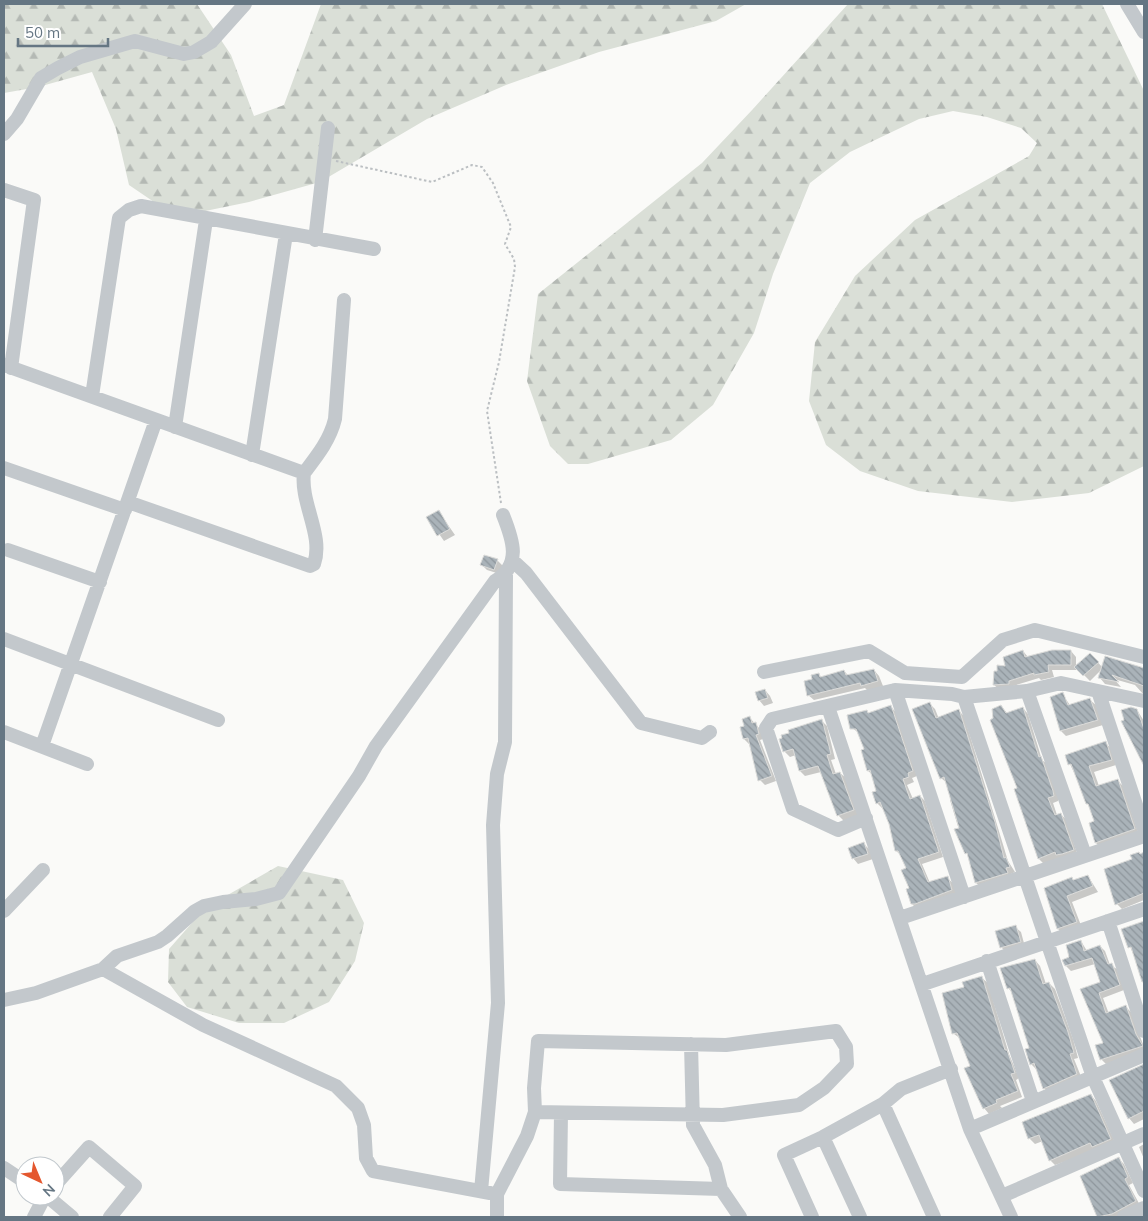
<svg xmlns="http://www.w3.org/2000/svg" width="1148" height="1221" font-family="Mulish,sans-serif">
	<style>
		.forest { fill: url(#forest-firs) }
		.shadow { fill: #0003 }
		.building { fill: url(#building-back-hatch); stroke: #dcdcda }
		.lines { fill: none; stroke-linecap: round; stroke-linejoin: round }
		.path { stroke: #bbbfc2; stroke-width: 2; stroke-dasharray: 2.5 2.5; stroke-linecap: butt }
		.minor { stroke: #c3c8cc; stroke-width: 14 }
	</style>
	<defs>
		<pattern id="forest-firs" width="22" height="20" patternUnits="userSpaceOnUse" patternTransform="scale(1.25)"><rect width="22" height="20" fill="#dadfd7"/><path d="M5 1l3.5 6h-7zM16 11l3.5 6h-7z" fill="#b4b9b4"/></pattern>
		<pattern id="building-back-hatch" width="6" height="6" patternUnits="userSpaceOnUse" patternTransform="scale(1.25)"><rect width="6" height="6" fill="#aab3b9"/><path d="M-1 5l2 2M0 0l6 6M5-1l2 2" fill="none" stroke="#8e969c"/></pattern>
	</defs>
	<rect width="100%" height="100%" fill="#fafaf8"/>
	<!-- forest -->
	<path class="forest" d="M4,4H197L231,55L254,116L284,105L321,4H746L716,21L599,52L506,85L427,119L320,182L249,202L176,217L129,185L116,129L92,72L38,87L4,93Z
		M848,4H1102L1144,91V466L1089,493L1012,502L918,491L860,471L826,445L809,401L815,342L855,276L915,220L1029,156L1037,143L1021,128L987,117L953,111L919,119L850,152L810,183L773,274L754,333L713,405L671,440L588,464H568L550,446L527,381L538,294L702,163L753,109Z
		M278,866L343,880L364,923L355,961L329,1002L284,1023H239L187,1007L168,982L169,949L205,908Z"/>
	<!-- shadow -->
	<path class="shadow" d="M439,512L455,535L444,541L428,518Z
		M497,560L503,566L500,574L487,570L482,565Z
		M1023,651L1028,657L1071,651L1076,657V667L1090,654L1103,668L1106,658L1144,669V695L1135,685L1114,679L1121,687L1105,684L1100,678L1103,668L1090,681L1076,667V670H1052L1054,677L1041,680L1039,678L1000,690L994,685L995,672L1006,667Z
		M874,670L879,676L883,686L868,691L865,688L814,700L808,695L813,680L819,674L822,678L844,671L849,676Z
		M765,690L770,696L773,703L764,706L759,700Z
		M1062,694L1070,705L1090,700L1096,705L1103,725L1066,736L1061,731Z
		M930,704L935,709L939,719L959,711L964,716L1008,861L1015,872L982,888L976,883L969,856L966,853L950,800L953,799L947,783L941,778Z
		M890,706L896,712L917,776L912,778L914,782L907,785L913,799L920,796L925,801L943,857L922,864L930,883L947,878L953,883L957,895L917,909L912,904L907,868L902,856L896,851L891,823L884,807L882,808L877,803V792L873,775L868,771L863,751L865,750L859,733L852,728L869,714Z
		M1001,706L1008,714L1023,708L1028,714L1042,760L1046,763L1058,797V801L1053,803L1057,815L1060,814L1066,819L1078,856L1044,864L1039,859L1015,790L1019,789L994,719Z
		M1137,710L1144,721V766L1139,753Z
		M749,717L760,729L763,739L760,740L776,781L765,785L760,780L749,744L744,739Z
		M821,720L827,726L835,759L831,760L836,774L840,773L846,778L858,816L844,821L838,815L821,772L805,776L800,771L796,755L790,757L784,751Z
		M1105,743L1111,748L1116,765L1094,772L1099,786L1118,781L1123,786L1139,835L1101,848L1096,843L1095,822L1091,807L1066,756Z
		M864,844L869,849L873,859L858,864L853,858Z
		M1139,853L1144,857V900L1122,909L1117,904L1134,860Z
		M1088,876L1098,892L1072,902L1082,928L1063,934L1058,929L1046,889L1072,879L1074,881Z
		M1144,922V974L1140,970L1123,930Z
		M1015,927L1021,932L1025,947L1007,953L1001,947Z
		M1081,941L1087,951L1100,946L1105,951L1110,965L1117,969L1124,990L1103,998L1109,1014L1126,1007L1131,1012L1144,1047V1053L1106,1064L1101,1059L1105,1043L1081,990L1102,983L1095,964L1071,971L1066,966Z
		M1035,960L1040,966L1046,984L1049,983L1055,989L1073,1039L1078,1058L1074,1059L1082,1079L1049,1093L1044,1088L1037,1070L1031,1064V1049L1013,993L1008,988Z
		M982,978L988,983L1009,1054L1019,1078L1016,1080L1022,1097L1000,1106L1002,1108L989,1114L984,1108L961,1039L954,1034L965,988Z
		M1144,1065V1119L1134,1124L1129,1118L1111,1080Z
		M1091,1095L1096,1101L1116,1144L1055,1165L1050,1160L1043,1141L1035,1144L1030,1139L1024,1123Z
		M1144,1144V1159L1139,1147Z
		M1119,1159L1124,1164L1133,1183L1129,1185L1141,1207L1120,1217H1099L1081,1176Z"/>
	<!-- building -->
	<path class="building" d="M439,510L450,529L437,536L426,517Z
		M484,555L498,559L494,570L480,565Z
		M1023,650L1025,657L1052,650H1071V665H1048L1049,672L1034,675V673L1009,681V684L993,685L994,671H997V665L1005,666L1003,657Z
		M1090,653L1099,662L1083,676L1074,667Z
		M1105,656L1144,668V686L1112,675L1119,682L1098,678Z
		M874,669L878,681L861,686L860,683L807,696L804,681L812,679L811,675L819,673L820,677L844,670L846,675Z
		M765,689L768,698L758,701L755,692Z
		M1063,692L1068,705L1090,698L1098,720L1060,731L1050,697Z
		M930,702L936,718L959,709L995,822L1004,858L1006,857L1010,867L1006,868L1008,873L975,883L967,853L965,854L954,829L959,828L944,777L940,779L912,709Z
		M891,705L913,771L908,773L909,777L903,779L910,799L920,795L939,852L918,859L928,882L948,876L952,890L915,904H911L906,889L909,888L901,870L906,868L898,851H895L889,824L880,802L876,804L872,792L876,791L870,770L867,771L861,750L864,749L856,729H850L847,715L867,710L868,713Z
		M1001,705L1006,713L1023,707L1039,757L1041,756L1053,791L1054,796L1048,798L1055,815L1061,813L1074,850L1062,854L1056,855L1055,852L1038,859L1014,789L1017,788L990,720L993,718L992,709Z
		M1131,707L1137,709L1144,729V766L1121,721L1124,720L1121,710Z
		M750,716L752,723L756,722L759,734L756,735L772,776L758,781L748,738L743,739L740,727L744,726L742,719Z
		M822,719L831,754L827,755L833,774L840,772L854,810L837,816L818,766L799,771L793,749L783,752L779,739L782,738L781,735L789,733L788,730Z
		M1106,741L1112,760L1089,766L1096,786L1118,779L1135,829L1095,843L1089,823L1094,821L1088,804H1086L1071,764L1068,765L1065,755Z
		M864,842L868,854L852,859L848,848Z
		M1139,852L1140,854L1144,852V893L1115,905L1104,869L1132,859L1130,855Z
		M1088,875L1093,886L1067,896L1077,922L1057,929L1044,888L1072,877L1073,880Z
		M1144,921V982H1142L1131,947L1128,948L1121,929Z
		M1016,925L1021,942L1000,948L995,931Z
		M1081,940L1084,951L1100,945L1108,964L1112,963L1120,985L1099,993L1106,1013L1126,1005L1136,1034L1143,1046L1100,1060L1095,1045L1103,1043L1080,989L1100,982L1092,958L1065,966L1062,960L1069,957L1066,945Z
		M1035,959L1043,984L1049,982L1055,998L1068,1032L1074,1053L1070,1054L1077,1074L1043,1089L1034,1063L1030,1065L1025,1049L1029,1048L1010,988L1007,989L1000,968Z
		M982,976L1005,1050H1007L1015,1073L1011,1074L1018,1091L996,1100L997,1103L983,1109L964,1068L970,1066L957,1033L952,1034L942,993L964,987L962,982Z
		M1144,1064V1111L1128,1119L1109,1080Z
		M1091,1094L1111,1139L1092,1147L1090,1143L1049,1161L1039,1135L1028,1139L1022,1122Z
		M1119,1157L1128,1177L1125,1179L1136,1201L1112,1214L1097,1217L1080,1176Z"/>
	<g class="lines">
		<!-- path -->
		<path class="path" d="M336,161L432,182L472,165L482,167L493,183L511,227L505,244L514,259L515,267L499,362L487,411L501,503"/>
		<!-- minor -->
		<path class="minor" d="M1127,4L1144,32
			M4,134L17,119L41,78L58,68L80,57L135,41L184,54L194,52L211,42L245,4
			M4,190L34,200L11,368
			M315,240L328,128
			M4,365L304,473C317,456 330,440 335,419L344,300
			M92,396L119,218L129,210L141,206L374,249
			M175,427L206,220
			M252,455L286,234
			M4,468L125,510
			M128,502L310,566L314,564C324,535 300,503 304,473
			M8,550L100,582
			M513,561L526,573L641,723L702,738L710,732
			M4,639L218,720
			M764,672L869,651L905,673L962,677L1003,640L1035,630L1144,657
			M895,690L964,897
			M1027,691L1085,855
			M1098,691L1144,829
			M964,697L1093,1077L1144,1191
			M828,707L970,1129L1011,1217
			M4,732L87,764
			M42,746L156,420
			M866,818L838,830L793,809L766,728L772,719L895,690L952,694L964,697L1027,691L1061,683L1144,701
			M4,911L43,870
			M900,918L1144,836
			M1108,921L1144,1031
			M987,961L1033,1101
			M103,969L203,1025L336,1086L358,1108L364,1125L366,1158L373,1171L490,1193
			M923,984L1144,909
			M4,1000L36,993L103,969L117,956L158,942L167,936L195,911L204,906L223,902L256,899L279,893L359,776L376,746L495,581C522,565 513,540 503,515
			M691,1044L693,1125L715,1165L721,1189L740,1217
			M883,1104L934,1217
			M561,1113L560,1184L721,1189
			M970,1129L1144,1055
			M823,1137L860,1217
			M4,1168L25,1182
			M55,1185L89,1147L135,1186L110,1217
			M481,1191L498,1003L493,825L497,774L505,742L506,575
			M47,1196L72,1217
			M1002,1196L1144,1134
			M34,1217L45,1196
			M497,1217V1194L527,1136L535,1112L534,1088L538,1041L726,1045L836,1031L846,1047L847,1064L824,1088L799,1105L723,1115L535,1112
			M812,1217L784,1155L823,1137L883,1104L901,1089L951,1069
			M1124,1217L1144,1208"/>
	</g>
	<!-- border -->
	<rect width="1148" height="1221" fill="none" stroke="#657683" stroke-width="10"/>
	<!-- north arrow -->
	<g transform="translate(40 1181) rotate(136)"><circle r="24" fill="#ffffff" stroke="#c1c8cd"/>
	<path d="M0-4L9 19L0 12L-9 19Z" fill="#e4572e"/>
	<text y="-8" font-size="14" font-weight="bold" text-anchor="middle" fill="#657683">N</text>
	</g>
	<!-- scale -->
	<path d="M18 38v8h90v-8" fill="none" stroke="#657683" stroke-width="2.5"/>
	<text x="25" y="38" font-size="15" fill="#657683" stroke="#ffffff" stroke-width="4" paint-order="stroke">50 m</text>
</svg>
